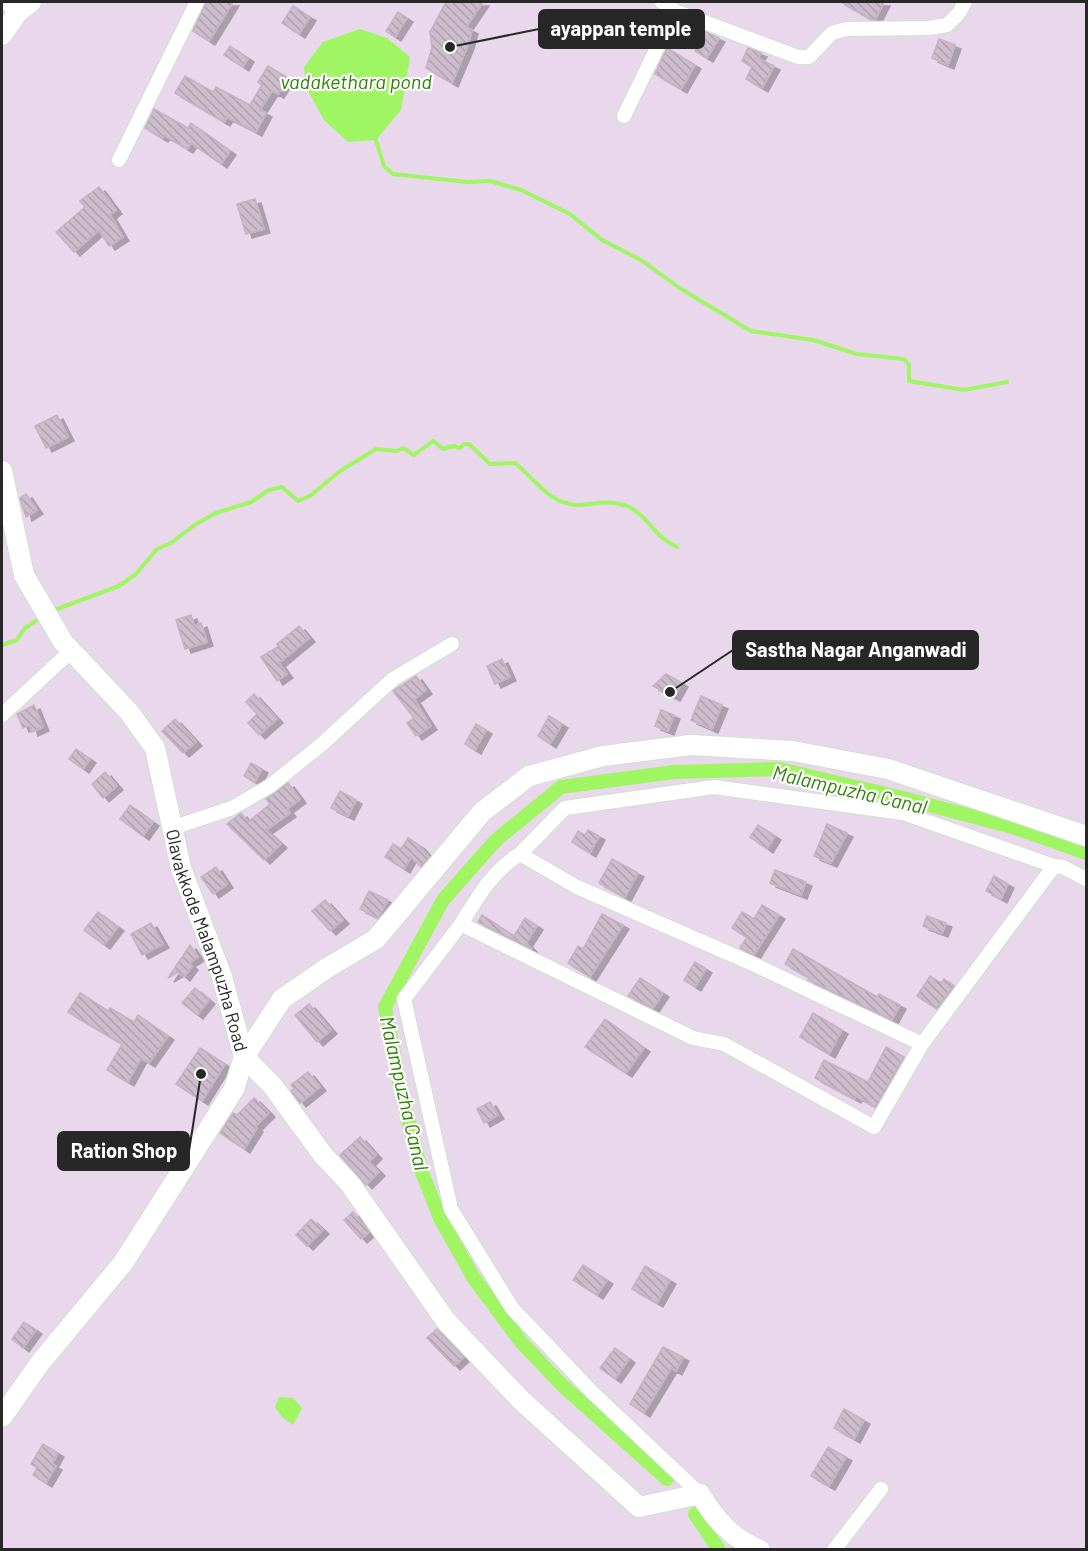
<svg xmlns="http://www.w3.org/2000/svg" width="1088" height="1551" font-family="Barlow,sans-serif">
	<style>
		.water { fill: #9ff662 }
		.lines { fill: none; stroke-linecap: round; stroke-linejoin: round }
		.stream { stroke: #9ff662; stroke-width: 4 }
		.canal { stroke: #9ff662; stroke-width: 14 }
		.building { fill: url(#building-back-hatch); stroke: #c6b1c6; stroke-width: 1.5; filter: url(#shadow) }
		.street-casing { stroke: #cde2cf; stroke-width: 16 }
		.secondary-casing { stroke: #cde2cf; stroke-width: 22 }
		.street { stroke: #fff; stroke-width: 14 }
		.secondary { stroke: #fff; stroke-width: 20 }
		.labels { text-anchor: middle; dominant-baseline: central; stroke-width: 4.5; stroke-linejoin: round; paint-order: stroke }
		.street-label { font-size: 18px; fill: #272727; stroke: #fff }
		.water-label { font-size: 20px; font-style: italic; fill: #308207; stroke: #fff }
		.leader { fill: none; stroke: #272727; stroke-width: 2 }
		.callout-dot { fill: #272727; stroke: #fff; stroke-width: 2 }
		.callout { fill: #272727; stroke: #272727; stroke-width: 2 }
		.callout-label { font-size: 20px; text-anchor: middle; font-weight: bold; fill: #fff }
	</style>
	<defs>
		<pattern id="building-back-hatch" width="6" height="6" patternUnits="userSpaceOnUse" patternTransform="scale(1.5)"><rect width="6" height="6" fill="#ccbccc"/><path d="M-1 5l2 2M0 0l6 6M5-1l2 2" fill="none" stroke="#afa2af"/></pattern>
		<filter id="shadow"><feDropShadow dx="6" dy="4" stdDeviation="0" flood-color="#0004"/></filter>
	</defs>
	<rect width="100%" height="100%" fill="#e9d7eb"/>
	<!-- water -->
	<path class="water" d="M360,29L387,38L410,57L401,110L376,140L348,142L324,120L306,87L304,67L323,42Z
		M279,1397L293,1398L302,1408L293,1425L282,1417L275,1407Z"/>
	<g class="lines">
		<!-- stream -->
		<path class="stream" d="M376,140L384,166L393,174L467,182L490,181L521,190L570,214L602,240L641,260L681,289L751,331L813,340L857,354L904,359L909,365V381L964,390L1007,382
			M57,609L119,586L136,574L157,549L171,543L196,524L216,513L251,502L269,490L282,487L298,501L310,496L340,471L376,449L397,451L403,448L414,455L433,441L443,449L453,446L460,448L464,444H469L490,464L515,463C534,478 548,503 576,505C594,505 608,499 627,506C648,515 655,538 677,547
			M2,645L17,640L25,628L36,621"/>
		<!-- canal -->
		<path class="canal" d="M667,1479L563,1386L521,1342L473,1277L440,1218L421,1170L400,1086L385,1007L443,900L496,840L561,787L674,772L779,769L899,797L1016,828L1086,853
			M695,1514L719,1550"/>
	</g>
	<!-- building -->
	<path class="building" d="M206,2H233L209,41L193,31Z
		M446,2H483L466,27L472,30L468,45L452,83L426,68L432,48L430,32Z
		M841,2H884L875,20H872Z
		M293,6L310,17L299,34L282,23Z
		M398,12L407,18L395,37L386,31Z
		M701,30L719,38L707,58L695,51L700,42L696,39Z
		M939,39L955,45L948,65L932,58Z
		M230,46L248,58L243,67L224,55Z
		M667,48L695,65L681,89L655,74Z
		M748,48L761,53L758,58L774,66L762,88L746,79L752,67L742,61Z
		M268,66L288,78L278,94L272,91L260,110L266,113L256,132L227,117L224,122L175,93L185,76L213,92L216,87L250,105L262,85L258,82Z
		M154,109L188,128L191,123L230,151L221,164L191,143L187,149L164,135L162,138L145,128Z
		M99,187L116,210L110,215L123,237L109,246L99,230L74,252L56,232L85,207L80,201Z
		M255,199L264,229L246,234L237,204Z
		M57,415L68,437L46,448L35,426Z
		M26,494L37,510L26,517L20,498Z
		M191,615L194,626L201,623L207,642L185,649L176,620Z
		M299,626L309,638L279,663L287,674L277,681L261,657L279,646L277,644Z
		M502,659L510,677L495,684L487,666Z
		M666,674L682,683L674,697L653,686Z
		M416,676L426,690L414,699L431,726L416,736L407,723L414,718L393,691Z
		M254,694L277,719L259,735L248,723L257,714L246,702Z
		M701,696L722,705L712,729L691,720Z
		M34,705L43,727L32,732L30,725L23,728L17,714Z
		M661,710L674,715L668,731L655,726Z
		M549,716L562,724L550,744L538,736Z
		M175,719L196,742L183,753L162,731Z
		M476,724L486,730L475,750L465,744Z
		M76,749L90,759L83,769L69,759Z
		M251,763L262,769L255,782L244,776Z
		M105,772L117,786L103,798L92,784Z
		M288,783L300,799L287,809L290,813L266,830L281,844L264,860L227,824L241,813L248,822L270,804L266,799Z
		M340,791L356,800L348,816L331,808Z
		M130,805L153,822L143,836L120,819Z
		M827,824L847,833L831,863L814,856Z
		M758,825L775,836L767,849L750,837Z
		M588,830L599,836L590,853L572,842L578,831L585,835Z
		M408,838L419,845L429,857L421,867L411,857L404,869L385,857L393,844L401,849Z
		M612,859L638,873L625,897L599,883Z
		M216,867L227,884L213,894L201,877Z
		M775,870L806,882L801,895L770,883Z
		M994,876L1008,884L1001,899L986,891Z
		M369,891L388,900L378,918L360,909Z
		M325,900L343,920L330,931L312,911Z
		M762,905L779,915L754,955L740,948L747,937L732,928L742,912L754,919Z
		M98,912L118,927L104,945L84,930Z
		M602,914L623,925L590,977L568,963L578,946L583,949Z
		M482,915L514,936L525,918L537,926L526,943L532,949L478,922Z
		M927,916L946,923L942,933L923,926Z
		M151,923L163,944L142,955L131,934Z
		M190,945L198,957L189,963L192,966L184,977L178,972L168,978Z
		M793,949L877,997L879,994L900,1005L892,1020L808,980L810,978L785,964Z
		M695,962L706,969L695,987L684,980Z
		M930,976L941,983L944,979L954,986L937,1009L917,996Z
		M640,978L663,993L653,1008L628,996Z
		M195,988L209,1000L197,1015L182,1003Z
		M80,993L108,1011L110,1008L134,1022L138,1015L168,1036L149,1063L141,1058L128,1082L107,1070L122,1044L68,1012Z
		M309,1004L331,1030L317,1042L295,1015Z
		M813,1013L842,1030L829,1054L800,1037Z
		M605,1019L644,1048L626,1073L585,1047Z
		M886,1047L904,1057L875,1107L856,1096L855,1099L815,1078L824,1060L868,1082Z
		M200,1048L225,1064L202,1101L176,1084Z
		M308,1072L320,1087L300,1103L291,1091L294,1089L291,1085Z
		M254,1098L269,1113L255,1127L257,1128L244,1149L220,1133L233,1113L237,1115Z
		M490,1102L498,1115L484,1123L477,1109Z
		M360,1137L376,1155L369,1162L379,1172L366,1185L340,1155Z
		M353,1212L369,1232L361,1239L344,1220Z
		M311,1219L323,1230L307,1246L296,1235Z
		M583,1265L607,1280L597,1295L573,1280Z
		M645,1266L670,1280L657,1303L632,1289Z
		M24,1322L36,1330L23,1348L12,1339Z
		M437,1329L464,1357L454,1366L427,1338Z
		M663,1347L683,1357L676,1371L671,1368L644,1413L630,1404Z
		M615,1348L629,1359L615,1379L600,1368Z
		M844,1409L864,1420L854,1439L834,1428Z
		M43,1444L58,1453L52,1464L56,1466L46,1483L33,1475L37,1468L31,1464Z
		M828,1447L846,1457L829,1486L811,1476Z"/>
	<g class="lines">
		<!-- street casing -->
		<g class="street-casing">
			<path id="street" d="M5,2L18,12
				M662,2L675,11
				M624,116L675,11L798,57H809L832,33L846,29L929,28L947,25L959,13L965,2
				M119,160L197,2
				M2,715L71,651
				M172,828L232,808L270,786L322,744L393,679L452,644
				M520,854L565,808L714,787L903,813L1054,866
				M461,924L404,999L451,1209L512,1308L594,1394L700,1494
				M922,1044L753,964L577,887L520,854C492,871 478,897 461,924L693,1038L724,1044L874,1127L922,1044L1054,866L1063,867L1086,879
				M834,1550L881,1489"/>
		</g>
		<!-- secondary casing -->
		<g class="secondary-casing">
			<g id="secondary">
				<path d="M2,35L18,12L31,2"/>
				<path id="s1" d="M2,471L24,575L63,642L129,712L155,748L181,868L222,977L244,1057L234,1089L123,1263L40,1363L2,1417"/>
				<path d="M760,1550C731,1538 716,1520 700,1494L639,1507L521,1400L446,1321L350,1184L323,1155L272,1085L244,1057L282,999L327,968L376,939L482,812L529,776L603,756L691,745L793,751L888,769L1086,836"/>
			</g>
		</g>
		<!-- street -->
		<use href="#street" class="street"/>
		<!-- secondary -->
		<use href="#secondary" class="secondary"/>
	</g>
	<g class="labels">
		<!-- street labels -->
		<g class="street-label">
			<text stroke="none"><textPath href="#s1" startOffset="524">Olavakkode Malampuzha Road</textPath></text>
		</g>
		<!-- water labels -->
		<g class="water-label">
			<text x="356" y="81">vadakethara pond</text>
			<text transform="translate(850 789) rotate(13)">Malampuzha Canal</text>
			<text transform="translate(405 1093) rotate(77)">Malampuzha Canal</text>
		</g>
	</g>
	<!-- callouts -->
	<path class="leader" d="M450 47L539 29M670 692L733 650M201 1074L189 1151"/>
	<g class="callout-dot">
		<circle cx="450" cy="47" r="6"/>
		<circle cx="670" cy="692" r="6"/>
		<circle cx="201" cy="1074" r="6"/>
	</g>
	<g class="callout">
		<rect x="539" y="10" width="165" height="38" rx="6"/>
		<rect x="733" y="631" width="245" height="38" rx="6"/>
		<rect x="58" y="1132" width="131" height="38" rx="6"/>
	</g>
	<g class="callout-label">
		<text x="621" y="36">ayappan temple</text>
		<text x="856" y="657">Sastha Nagar Anganwadi</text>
		<text x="124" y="1158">Ration Shop</text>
	</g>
	<!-- border -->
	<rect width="1088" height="1551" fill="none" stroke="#272727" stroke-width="6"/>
</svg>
